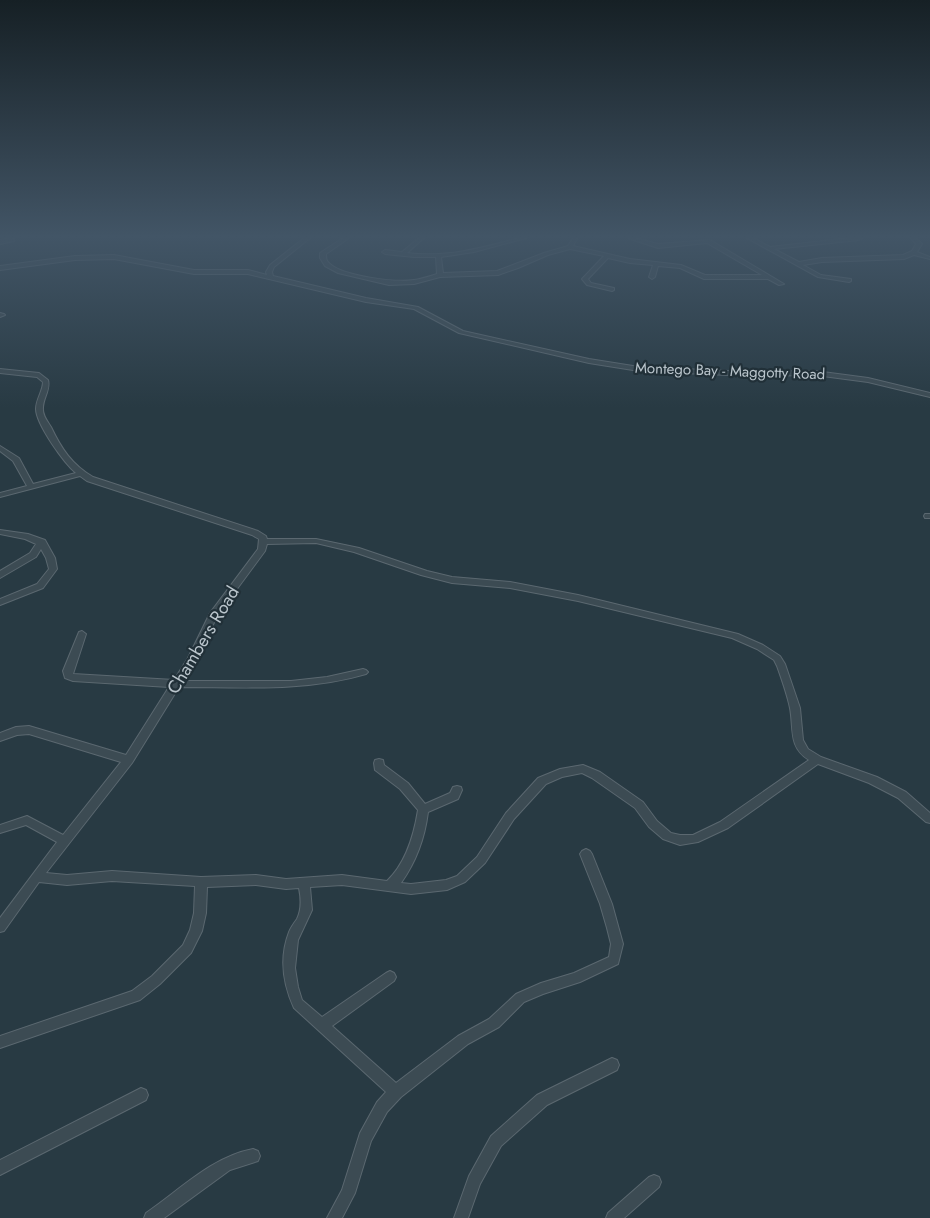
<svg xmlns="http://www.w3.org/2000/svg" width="930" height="1218" font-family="Jost,sans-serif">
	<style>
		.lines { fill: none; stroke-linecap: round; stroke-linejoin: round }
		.minor-casing { stroke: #5b6870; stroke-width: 2 }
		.minor { fill: #3c4b53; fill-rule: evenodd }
		.labels { text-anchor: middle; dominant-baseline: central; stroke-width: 4.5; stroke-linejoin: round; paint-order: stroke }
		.far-street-label { font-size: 15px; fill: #bac5cc; stroke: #213038 }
		.street-label { font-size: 18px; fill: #bac5cc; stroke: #213038 }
	</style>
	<rect width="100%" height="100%" fill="#283a43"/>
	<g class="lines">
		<!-- minor casing -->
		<g class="minor-casing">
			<path id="minor" d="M12,238L14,239V241L0,244V240Z
				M304,238H310L274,267L272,272L273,276L366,298L418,307L463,331L589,359L633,366L682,369L753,372L815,371L868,378L930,393V397L868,382L815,375L753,376L682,373L633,370L589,363L459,333L414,309L366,302L248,274H194L114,259L75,260L0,270V266L75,256L114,255L194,270H248L267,275L266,272L270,265Z
				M343,238H349L326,254C326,258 326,261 330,264C343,276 396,283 414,280C422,279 430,276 437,274L436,257H414L385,254L382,252L385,250L402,252L419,238H424L407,253C445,258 482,248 519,238H526L474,252L441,257L443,273L497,271L544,253L568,246L573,238H577L573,246L630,259L681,265L705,275H762L707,243L658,248L628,238H635L658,244L710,240L784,284L779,285L768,279H704L680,268L658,266L655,277L652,279L649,277L653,265L630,263L608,258L588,279L591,283L614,288V290L612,291L587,285L582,279L604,256L570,249L548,255L518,268L498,275L440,277L414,284L389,285L338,273L325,266L320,258V253Z
				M747,238H753L770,247L850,238H862L859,240L774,249L799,262L822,258L903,255L912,251L916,244L911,238H916L922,244L917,252L930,257V259L914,255L904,259L822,262L803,265L821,275L851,279V281L849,282L818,277Z
				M0,313L4,314L5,315L0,317Z
				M0,369L39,373L48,380C51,390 42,399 43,410C43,416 48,422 51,427C61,448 72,465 93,477L258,531L266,536L267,539H316L359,548L427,571L452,577L510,582L578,595L738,634L763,645L780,656L785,664L800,708L803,740L808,749L821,757L877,777L906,792L930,813V823L926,822L898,798L869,783L818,764L728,828L698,842L680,845L663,839L649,827L635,808L592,778L582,773L562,777L546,784L514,819L485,863L465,882L447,890L411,894L342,885L310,887L312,910L298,940L295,968L298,987L302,1000L322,1017L386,973L390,971L394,973L396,977L394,981L332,1026L396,1083L458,1036L489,1019L516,994L541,983L574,973L609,957L611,944L607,928L600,904L580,854L582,851L586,849L590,851L592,854L612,904L623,944L618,964L580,982L543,994L524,1002L499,1027L468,1044L401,1097L387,1112L371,1141L355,1193L342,1218H327L342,1190L360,1133L377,1102L386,1092L294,1008C283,984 279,958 289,932C291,927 294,923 297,919C302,909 301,898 299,888L286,889L256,885L207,887L206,913L202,931L191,953L160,984L140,1000L0,1048V1036L132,991L152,976L183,945L190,930L194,913L195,886L112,881L67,885L39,882L4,931L0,932V918L57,842L26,825L0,833V825L27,816L63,835L121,762L29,734L17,735L0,741V733L16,727L29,726L126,755L169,687L73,681L65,678L63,671L79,632L82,631L86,634L73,674L174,680L188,658L210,613L258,549L259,539L252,535L87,481L80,476L0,497V493L27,486L13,461L0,451V446L19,458L33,484L76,473C64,463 36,424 36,409C36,399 43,391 43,382L37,377L0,373ZM316,543L354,552L421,575L452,583L510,588L578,601L732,638L757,649L774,660L777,666C782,680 787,694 790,708C794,729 788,747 809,760L720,822L693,835H680L671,833L657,821L643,802L600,772L583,765L560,769L538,778L506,813L477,857L457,876L446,880L411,884L401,883C416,862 425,837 428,812L458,799L462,790L461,787L457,786L453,787L450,793L425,804L408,783L384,765L383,760L379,759L375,760L374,763L375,770L400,789L418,810C414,835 406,863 387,881L342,875L286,879L256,875L201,877L112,871L67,875L46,873L132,763L179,687C242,687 305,692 366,674L368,672L366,670L363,669L327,677L291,681H183L197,659L217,616L265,551L267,544Z
				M925,514H930V518H925L924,516Z
				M0,530L28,534L45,540L55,558L57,569L43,588L0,605V599L37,584L49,569L46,558L41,549L36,557L0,578V571L30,553L36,544L25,539L0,534Z
				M612,1058L617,1060L619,1065L617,1070L547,1105L501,1146L480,1184L468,1218H454L469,1176L491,1136L537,1095Z
				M141,1088L146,1090L148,1095L146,1100L0,1175V1160Z
				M253,1149L258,1151L260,1156L258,1161L230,1170L164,1218H144L146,1213C180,1190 211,1157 253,1149Z
				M654,1175L659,1177L661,1182L659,1187L624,1218H606L608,1213L649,1177Z"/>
		</g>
		<!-- minor -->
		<use href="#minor" class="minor"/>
	</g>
	<!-- sky -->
	<linearGradient id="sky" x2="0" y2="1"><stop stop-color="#162025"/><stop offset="0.58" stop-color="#425566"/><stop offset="1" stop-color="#425566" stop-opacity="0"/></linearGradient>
	<rect width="930" height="408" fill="url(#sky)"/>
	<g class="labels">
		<!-- far-street labels -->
		<g class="far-street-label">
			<text transform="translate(730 371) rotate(2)">Montego Bay - Maggotty Road</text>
		</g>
		<!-- street labels -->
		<g class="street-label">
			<text transform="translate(203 640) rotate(-59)">Chambers Road</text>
		</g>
	</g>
</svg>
